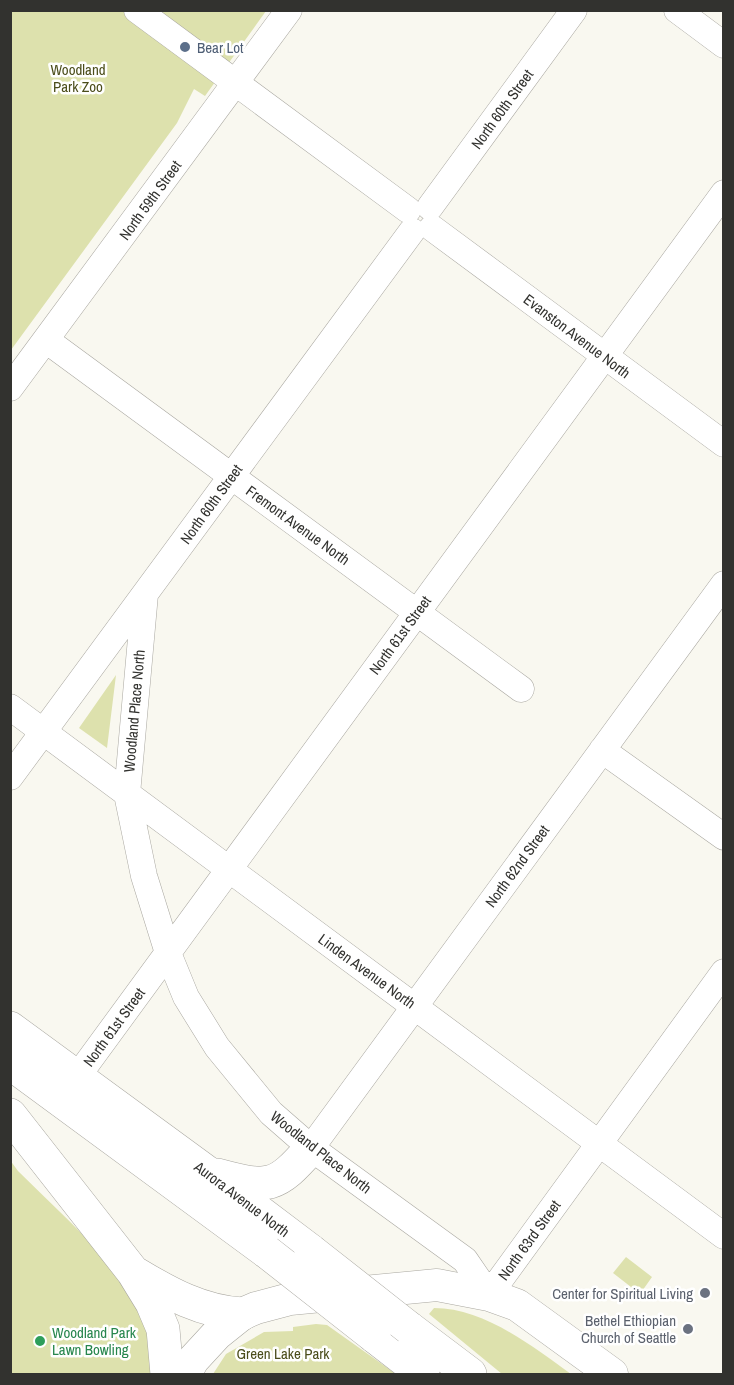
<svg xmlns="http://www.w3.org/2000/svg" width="734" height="1385" font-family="'Archivo Narrow',sans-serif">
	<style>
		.green { fill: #dde1ad }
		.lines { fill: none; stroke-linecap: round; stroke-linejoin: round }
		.minor-casing { stroke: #a9a7a0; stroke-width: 27 }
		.major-casing { stroke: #a9a7a0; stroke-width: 33 }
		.highway-casing { stroke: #a9a7a0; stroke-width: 34 }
		.minor { stroke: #fff; stroke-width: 26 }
		.major { stroke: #fff; stroke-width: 32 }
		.highway { stroke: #fff; stroke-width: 33 }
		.highway-bridge-casing { stroke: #a9a7a0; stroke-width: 34; stroke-linecap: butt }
		.highway-bridge { stroke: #fff; stroke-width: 33 }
		.service-dot { fill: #5c6f8a; stroke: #fff; stroke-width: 2 }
		.worship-dot { fill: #6b7280; stroke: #fff; stroke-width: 2 }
		.leisure-dot { fill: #2e9e5b; stroke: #fff; stroke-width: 2 }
		.labels { text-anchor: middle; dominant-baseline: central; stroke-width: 5; stroke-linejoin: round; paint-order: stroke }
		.service-label { font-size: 15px; fill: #4e5e75; stroke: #fff; text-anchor: start }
		.park-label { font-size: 15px; fill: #4b4d1b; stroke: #fff }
		.street-label { font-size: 15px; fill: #32322f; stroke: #fff }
		.worship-label { font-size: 15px; fill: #5b616d; stroke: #fff; text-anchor: end }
		.leisure-label { font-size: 15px; fill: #27864d; stroke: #fff; text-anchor: start }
	</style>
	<rect width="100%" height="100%" fill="#f9f8f0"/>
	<!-- green -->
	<path class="green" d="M11,11H266L205,96L194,89L177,123L11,350Z
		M116,675L107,748L79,728Z
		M10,1160L18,1171C60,1213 109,1254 138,1307C149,1327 151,1352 152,1374H11Z
		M626,1257L652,1277L640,1294L613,1273Z
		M434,1308C484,1308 532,1346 571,1374H502L429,1314Z
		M316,1324L327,1325L396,1374H213L226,1354L264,1332L293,1331V1327Z"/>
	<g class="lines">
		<!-- minor casing -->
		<g class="minor-casing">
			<path id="minor" d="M137,10L408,210
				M677,10L724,45
				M430,207L574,10
				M432,228L724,444
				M46,340L521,689
				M10,388L289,10
				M145,594L127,794L144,876L168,953L186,997L217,1047L271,1113L311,1148L465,1260L489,1295L724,972
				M10,707L724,1236
				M602,750L724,837
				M10,777L412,231
				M77,1077L724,193
				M311,1148L724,584"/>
		</g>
		<!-- major casing -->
		<g class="major-casing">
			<path id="major" d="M185,1374L193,1360L217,1334L242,1314L256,1308L290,1299L437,1285L489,1295L517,1305L612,1374"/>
		</g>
		<!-- highway casing -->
		<g class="highway-casing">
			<path id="highway" d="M10,1028L208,1173L311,1251
				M10,1063L267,1252
				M10,1115L133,1272L152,1303L163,1329L167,1374
				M217,1175C269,1189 276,1188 311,1148
				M135,1273C168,1293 202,1312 242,1314
				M409,1328L470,1374
				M374,1336L423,1374"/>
		</g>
		<!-- minor -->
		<use href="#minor" class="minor"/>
		<!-- major -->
		<use href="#major" class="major"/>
		<!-- highway -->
		<use href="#highway" class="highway"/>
		<!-- highway-bridge casing -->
		<g class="highway-bridge-casing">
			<path id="highway-bridge" d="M311,1251L409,1328
				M267,1252L374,1336"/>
		</g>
		<!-- highway-bridge -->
		<use href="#highway-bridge" class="highway-bridge"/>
	</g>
	<!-- markers -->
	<circle class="service-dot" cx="185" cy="47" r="6"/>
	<g class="worship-dot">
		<circle cx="705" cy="1293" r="6"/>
		<circle cx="688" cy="1329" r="6"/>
	</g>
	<circle class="leisure-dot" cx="40" cy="1341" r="6"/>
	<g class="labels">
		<!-- service labels -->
		<g class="service-label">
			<text x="197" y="47">Bear Lot</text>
		</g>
		<!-- park labels -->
		<g class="park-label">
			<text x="78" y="69">Woodland<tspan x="78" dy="17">Park Zoo</tspan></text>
			<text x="283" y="1353">Green Lake Park</text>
		</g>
		<!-- street labels -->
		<g class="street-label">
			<text transform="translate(502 109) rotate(-54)">North 60th Street</text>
			<text transform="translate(150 200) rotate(-54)">North 59th Street</text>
			<text transform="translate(577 336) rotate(37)">Evanston Avenue North</text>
			<text transform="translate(211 504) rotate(-54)">North 60th Street</text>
			<text transform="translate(298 525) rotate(36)">Fremont Avenue North</text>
			<text transform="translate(400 635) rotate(-54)">North 61st Street</text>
			<text transform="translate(134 711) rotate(-85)">Woodland Place North</text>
			<text transform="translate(517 866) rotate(-54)">North 62nd Street</text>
			<text transform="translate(367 971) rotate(36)">Linden Avenue North</text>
			<text transform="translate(114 1027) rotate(-54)">North 61st Street</text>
			<text transform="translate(321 1152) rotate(38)">Woodland Place North</text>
			<text transform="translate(242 1199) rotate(37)">Aurora Avenue North</text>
			<text transform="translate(529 1240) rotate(-54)">North 63rd Street</text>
		</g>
		<!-- worship labels -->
		<g class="worship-label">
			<text x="693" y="1293">Center for Spiritual Living</text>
			<text x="676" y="1320">Bethel Ethiopian<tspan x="676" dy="17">Church of Seattle</tspan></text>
		</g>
		<!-- leisure labels -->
		<g class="leisure-label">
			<text x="52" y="1332">Woodland Park<tspan x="52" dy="17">Lawn Bowling</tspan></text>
		</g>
	</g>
	<!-- border -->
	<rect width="734" height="1385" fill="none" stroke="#32322f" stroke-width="24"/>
</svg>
